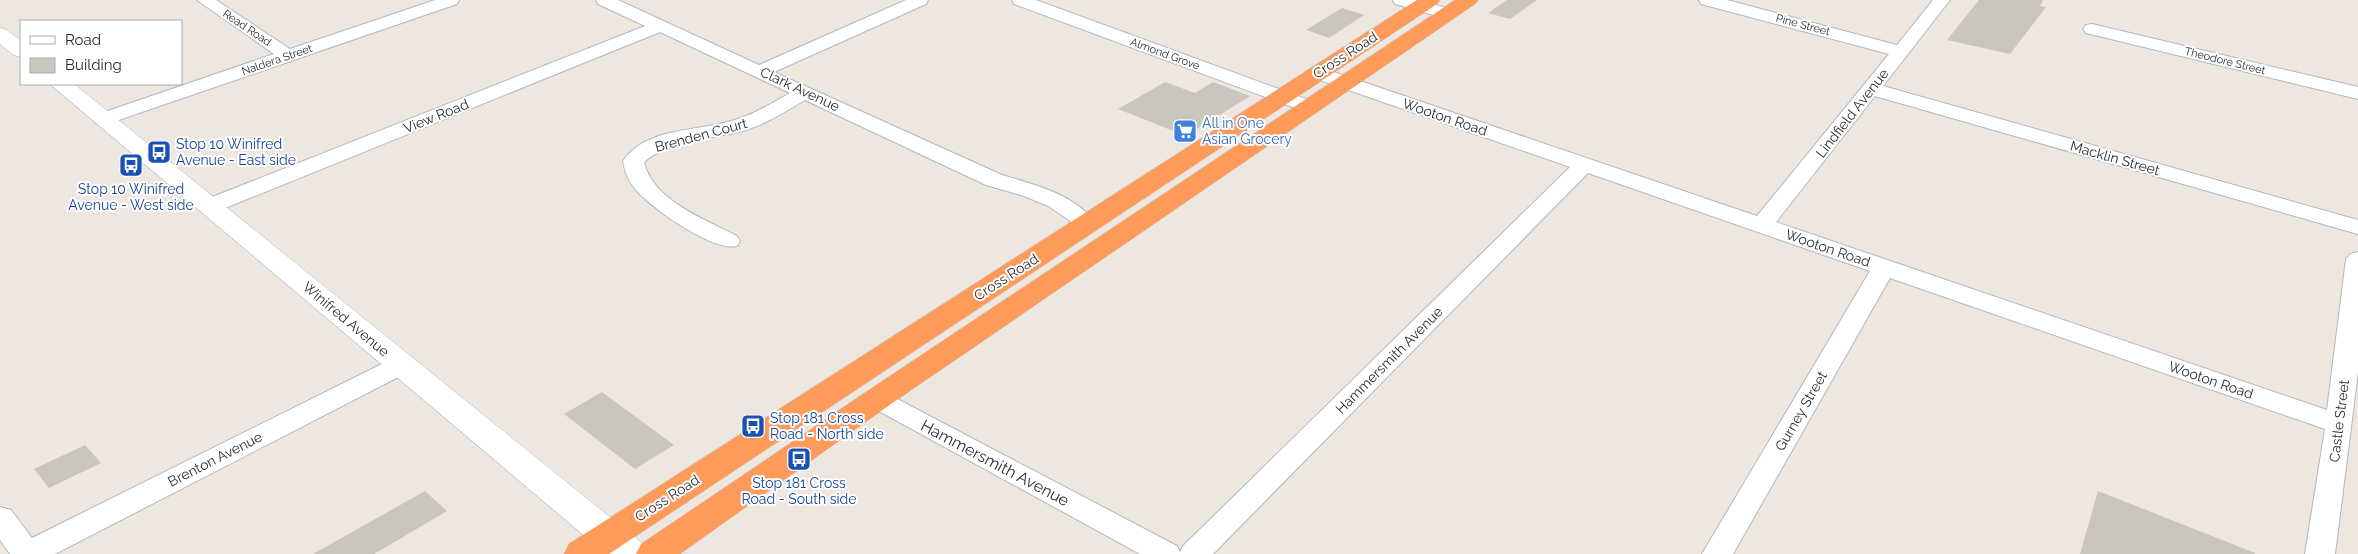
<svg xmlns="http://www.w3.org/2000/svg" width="2358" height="554" font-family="Raleway,sans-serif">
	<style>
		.building { fill: #cac5bd }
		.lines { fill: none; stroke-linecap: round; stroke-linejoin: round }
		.street-casing { stroke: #b3b6c0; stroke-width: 2 }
		.secondary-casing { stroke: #b3b6c0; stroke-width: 1 }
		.highway-casing { stroke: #c8c8c8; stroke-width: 1 }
		.street { fill: #fff; fill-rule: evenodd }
		.secondary { fill: #fff; fill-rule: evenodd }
		.highway { fill: #fe9a5a; fill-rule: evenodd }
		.labels { text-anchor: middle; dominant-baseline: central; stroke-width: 4; stroke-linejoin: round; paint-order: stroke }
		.far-street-label { font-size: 11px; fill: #2d2d2d; stroke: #fff }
		.street-label { font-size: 14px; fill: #2d2d2d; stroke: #fff }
		.shop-label { font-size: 14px; fill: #366cbe; stroke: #fff; text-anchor: start }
		.transit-label { font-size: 14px; fill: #164399; stroke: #fff; text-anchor: start }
		.near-street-label { font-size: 16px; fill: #2d2d2d; stroke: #fff }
	</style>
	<rect width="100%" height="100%" fill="#eee7df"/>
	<!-- building -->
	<path class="building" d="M1507,0H1537L1510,19L1488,13Z
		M1979,0H2043L2040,6L2046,7L2010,54L1947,40Z
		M1342,8L1364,15L1329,38L1306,30Z
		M1165,82L1195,93L1213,82L1250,96L1186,136L1118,109Z
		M602,392L674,445L635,469L564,414Z
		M85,445L101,463L49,488L34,469Z
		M425,491L447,511L374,554H313Z
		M2098,491L2255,553L2254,554H2080Z"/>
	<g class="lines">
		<!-- street casing -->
		<g class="street-casing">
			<path id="street" d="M197,0H216L290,49L435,0H459L457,4L110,123L103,125L96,123L93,119L96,115L274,54Z
				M596,0H618L759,65L906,0H928L926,4L774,72L1002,175C1035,185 1076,194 1097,225L1094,230L1086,232L1078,230L1069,220L1048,206L1024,196L986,185L805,100C786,111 768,123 746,130C712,140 672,138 644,162C653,201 705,219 737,236L740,241L737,246C714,252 654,210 638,192C629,183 625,173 623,161C647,126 699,132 735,120C755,114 772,103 790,93L660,32L218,211L210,213L202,211L199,206L202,201L645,26L598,4Z
				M1012,0H1036L1317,103L1320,107L1317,111L1310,113L1303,111L1014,4Z
				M1393,0H1419L1453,10L1456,14L1453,18L1447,19L1395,4Z
				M1699,0H1727L1897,45L1933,0H1950L1883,86L2358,220V234L1875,96L1776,222L2327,410L2346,259L2350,254L2358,252V372L2335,554H2305L2325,429L1890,278L1733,554H1702L1870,271L1588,173L1213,554H1140L868,405L864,399L868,393L877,390L886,393L1177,546L1180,552L1183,546L1570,167L1311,77L1309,73L1311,69H1325L1757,216L1889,54L1701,4Z
				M2092,24L2358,87V99L2086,33L2083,29L2086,25Z
				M401,357L410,359L414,365L410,371L55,554H10L0,540V507L11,510L32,538L392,359Z"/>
		</g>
		<!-- secondary casing -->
		<g class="secondary-casing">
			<path id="secondary" d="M0,28L7,30L21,41V57L14,55L0,44Z
				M50,84H74L643,544L648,554H606Z"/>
		</g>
		<!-- highway casing -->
		<g class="highway-casing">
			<path id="highway" d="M1417,0H1440L1437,4L609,554H564L569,544Z
				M1455,0H1478L1475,4L888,406L680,554H636L641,544L866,392Z"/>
		</g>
		<!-- street -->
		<use href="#street" class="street"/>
		<!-- secondary -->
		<use href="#secondary" class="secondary"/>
		<!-- highway -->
		<use href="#highway" class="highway"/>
	</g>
	<!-- icons -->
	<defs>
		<g id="supermarket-square" transform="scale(1.25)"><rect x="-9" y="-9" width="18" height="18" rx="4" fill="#3f7fe0" stroke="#fff"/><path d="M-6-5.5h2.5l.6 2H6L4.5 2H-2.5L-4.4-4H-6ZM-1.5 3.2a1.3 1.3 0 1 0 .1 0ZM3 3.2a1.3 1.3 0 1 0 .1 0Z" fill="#fff"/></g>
		<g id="bus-square" transform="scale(1.25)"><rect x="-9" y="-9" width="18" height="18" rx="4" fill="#1a4fb4" stroke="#fff"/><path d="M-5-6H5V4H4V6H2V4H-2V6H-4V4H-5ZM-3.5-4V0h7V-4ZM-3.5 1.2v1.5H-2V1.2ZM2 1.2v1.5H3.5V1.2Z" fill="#fff"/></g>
	</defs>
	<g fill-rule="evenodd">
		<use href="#supermarket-square" x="1185" y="131"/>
		<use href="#bus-square" x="159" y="152"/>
		<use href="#bus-square" x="131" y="165"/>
		<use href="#bus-square" x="753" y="426"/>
		<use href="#bus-square" x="799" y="459"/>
	</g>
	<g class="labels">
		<!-- far-street labels -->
		<g class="far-street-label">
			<text transform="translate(1803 25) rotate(15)">Pine Street</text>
			<text transform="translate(247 28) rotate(34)">Read Road</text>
			<text transform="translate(1165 54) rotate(20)">Almond Grove</text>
			<text transform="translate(277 60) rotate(-19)">Naldera Street</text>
			<text transform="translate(2225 61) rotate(14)">Theodore Street</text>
		</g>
		<!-- street labels -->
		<g class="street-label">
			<text transform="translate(1345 55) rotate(-33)">Cross Road</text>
			<text transform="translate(800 89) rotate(25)">Clark Avenue</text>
			<text transform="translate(1852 113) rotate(-52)">Lindfield Avenue</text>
			<text transform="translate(436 116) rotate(-22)">View Road</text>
			<text transform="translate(1445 117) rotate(19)">Wooton Road</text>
			<text transform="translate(701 135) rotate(-15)">Brenden Court</text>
			<text transform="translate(2115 158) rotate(16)">Macklin Street</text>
			<text transform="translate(1828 248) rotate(19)">Wooton Road</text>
			<text transform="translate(1006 277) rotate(-33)">Cross Road</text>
			<text transform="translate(346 319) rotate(40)">Winifred Avenue</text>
			<text transform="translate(1389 360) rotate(-45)">Hammersmith Avenue</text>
			<text transform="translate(2211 380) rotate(19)">Wooton Road</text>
			<text transform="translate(1801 411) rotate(-60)">Gurney Street</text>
			<text transform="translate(2339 421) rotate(-83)">Castle Street</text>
			<text transform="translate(215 459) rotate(-27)">Brenton Avenue</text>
			<text transform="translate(667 498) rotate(-33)">Cross Road</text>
		</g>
		<!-- shop labels -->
		<g class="shop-label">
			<text x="1202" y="123">All in One<tspan x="1202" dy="16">Asian Grocery</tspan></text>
		</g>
		<!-- transit labels -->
		<g class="transit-label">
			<text x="176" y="144">Stop 10 Winifred<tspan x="176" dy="16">Avenue - East side</tspan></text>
			<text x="131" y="189" text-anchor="middle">Stop 10 Winifred<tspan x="131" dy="16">Avenue - West side</tspan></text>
			<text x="770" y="418">Stop 181 Cross<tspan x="770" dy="16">Road - North side</tspan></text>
			<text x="799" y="483" text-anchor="middle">Stop 181 Cross<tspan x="799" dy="16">Road - South side</tspan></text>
		</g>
		<!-- near-street labels -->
		<g class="near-street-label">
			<text transform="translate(995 463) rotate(28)">Hammersmith Avenue</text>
		</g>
	</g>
	<!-- legend -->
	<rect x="20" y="20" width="162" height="65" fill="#ffffff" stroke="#ababab"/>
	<rect x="30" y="36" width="25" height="8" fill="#ffffff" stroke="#ababab"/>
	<text x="65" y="45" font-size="15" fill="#2d2d2d">Road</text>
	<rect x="30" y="58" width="25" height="15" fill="#cac5bd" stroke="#ababab"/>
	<text x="65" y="70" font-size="15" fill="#2d2d2d">Building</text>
</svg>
